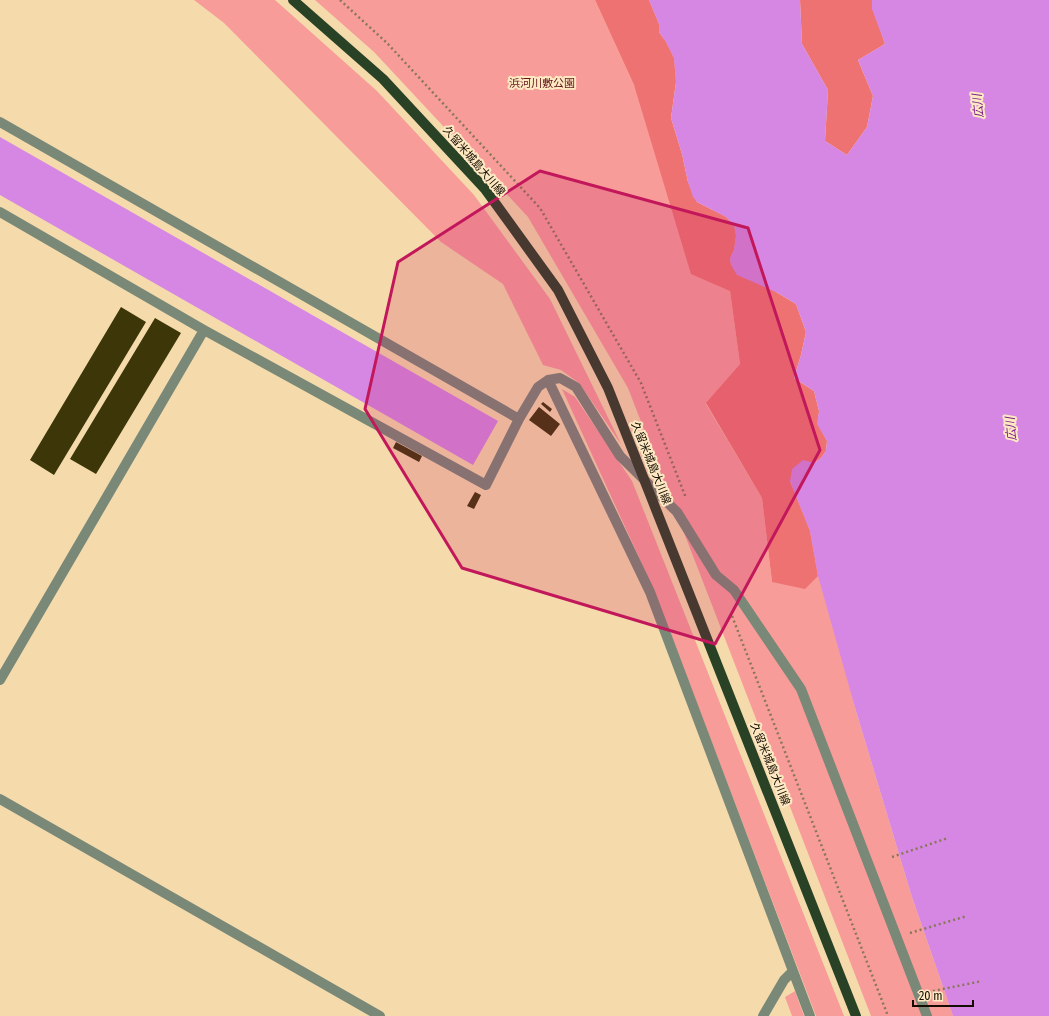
<svg xmlns="http://www.w3.org/2000/svg" width="1049" height="1016" font-family="'Fira Sans Condensed','Noto Sans JP',sans-serif">
	<style>
		.green { fill: #f89c9a }
		.forest { fill: #ef7273 }
		.water { fill: #d687e4 }
		.building { fill: #3c3609 }
		.lines { fill: none; stroke-linecap: round; stroke-linejoin: round }
		.path { stroke: #897759; stroke-width: 2.5; stroke-dasharray: 2 3; stroke-linecap: butt }
		.minor { stroke: #798877; stroke-width: 10 }
		.major { stroke: #294226; stroke-width: 10 }
		.marked { fill: #c2185b; fill-opacity: 0.2; stroke: #c2185b; stroke-width: 3; stroke-linejoin: round }
		.labels { text-anchor: middle; dominant-baseline: central; stroke-width: 4; stroke-linejoin: round; paint-order: stroke }
		.park-label { font-size: 11px; fill: #63141b; stroke: #fee9c3 }
		.street-label { font-size: 11px; fill: #150c00; stroke: #fee9c3 }
		.water-label { font-size: 12px; font-style: italic; fill: #7b198b; stroke: #fee9c3 }
	</style>
	<rect width="100%" height="100%" fill="#f5dbac"/>
	<!-- green -->
	<path class="green" d="M194,0H275L377,91L474,195L550,299L621,444L579,383L561,370L543,365L503,284L441,242L224,23Z
		M315,0H595L634,85L730,291L740,364L706,404L762,498L772,582L818,576L659,24L649,0H681L856,711L911,894L953,1016H871L628,388L528,217L374,52Z
		M562,389L575,397L632,481L844,1016H816L653,588Z
		M795,991L804,1016H792L785,997Z"/>
	<!-- forest -->
	<path class="forest" d="M595,0H649L659,24V32L666,42L674,58L676,82L671,118L682,154L688,182L697,202L726,217L734,225L736,236L734,250L730,258L731,265L796,304L806,332L801,355L794,378L814,391L819,411L818,424L827,441L826,451L821,458L790,481L810,531L818,576L805,589L772,582L762,498L706,403L740,364L730,291L691,274L634,85Z
		M800,0H872L873,9L885,44L858,60L873,96L867,127L847,155L825,141L828,90L802,44Z"/>
	<!-- water -->
	<path class="water" d="M649,0H800L802,44L828,90L825,141L847,155L867,127L873,96L858,60L885,44L872,9V0H1049V1016H953L911,894L856,711L818,576L810,531L790,481L792,469L803,460L814,463L821,458L826,451L827,441L817,424L819,411L814,391L794,378L801,355L806,332L796,304L778,293L737,275L731,265L730,258L734,250L736,236L734,225L726,217L697,202L693,197L688,182L682,154L671,118L676,82L674,58L666,42L659,32V24Z
		M0,137L498,421L473,465L0,195Z"/>
	<!-- building -->
	<path class="building" d="M121,307L146,322L54,475L30,460Z
		M155,318L181,333L96,474L70,459Z
		M543,402L552,409L550,412L541,404Z
		M539,407L560,424L551,436L529,420Z
		M396,442L422,456L419,462L393,448Z
		M475,492L481,495L474,509L467,506Z"/>
	<g class="lines">
		<!-- path -->
		<path class="path" d="M340,0L387,43L540,208L641,383L686,498
			M732,616L888,1016
			M892,857L948,838
			M910,933L967,916
			M933,991L982,981"/>
		<!-- minor -->
		<path class="minor" d="M0,122L519,419
			M0,212L204,330L486,485L519,419L538,387L548,380L560,378L576,387L620,456L677,512L716,575L734,590L801,689L927,1016
			M548,380L650,592L810,1016
			M0,680L204,330
			M0,799L380,1016
			M763,1016L784,980L793,971"/>
		<!-- major -->
		<path class="major" d="M293,0L383,79L485,189L558,290L608,388L856,1016"/>
	</g>
	<!-- marked area -->
	<path class="marked" d="M540,171L748,228L820,450L715,644L462,568L365,409L398,262Z"/>
	<g class="labels">
		<!-- park labels -->
		<g class="park-label">
			<text x="542" y="83">浜河川敷公園</text>
		</g>
		<!-- street labels -->
		<g class="street-label">
			<text transform="translate(474 161) rotate(49)">久留米城島大川線</text>
			<text transform="translate(651 463) rotate(68)">久留米城島大川線</text>
			<text transform="translate(770 764) rotate(68)">久留米城島大川線</text>
		</g>
		<!-- water labels -->
		<g class="water-label">
			<text transform="translate(978 106) rotate(-96)">広川</text>
			<text transform="translate(1011 429) rotate(-95)">広川</text>
		</g>
	</g>
	<!-- scale -->
	<path d="M913 1000v6h60v-6" fill="none" stroke="#150c00" stroke-width="2"/>
	<text x="919" y="1000" font-size="12" fill="#150c00" stroke="#fee9c3" stroke-width="3" paint-order="stroke">20 m</text>
</svg>
